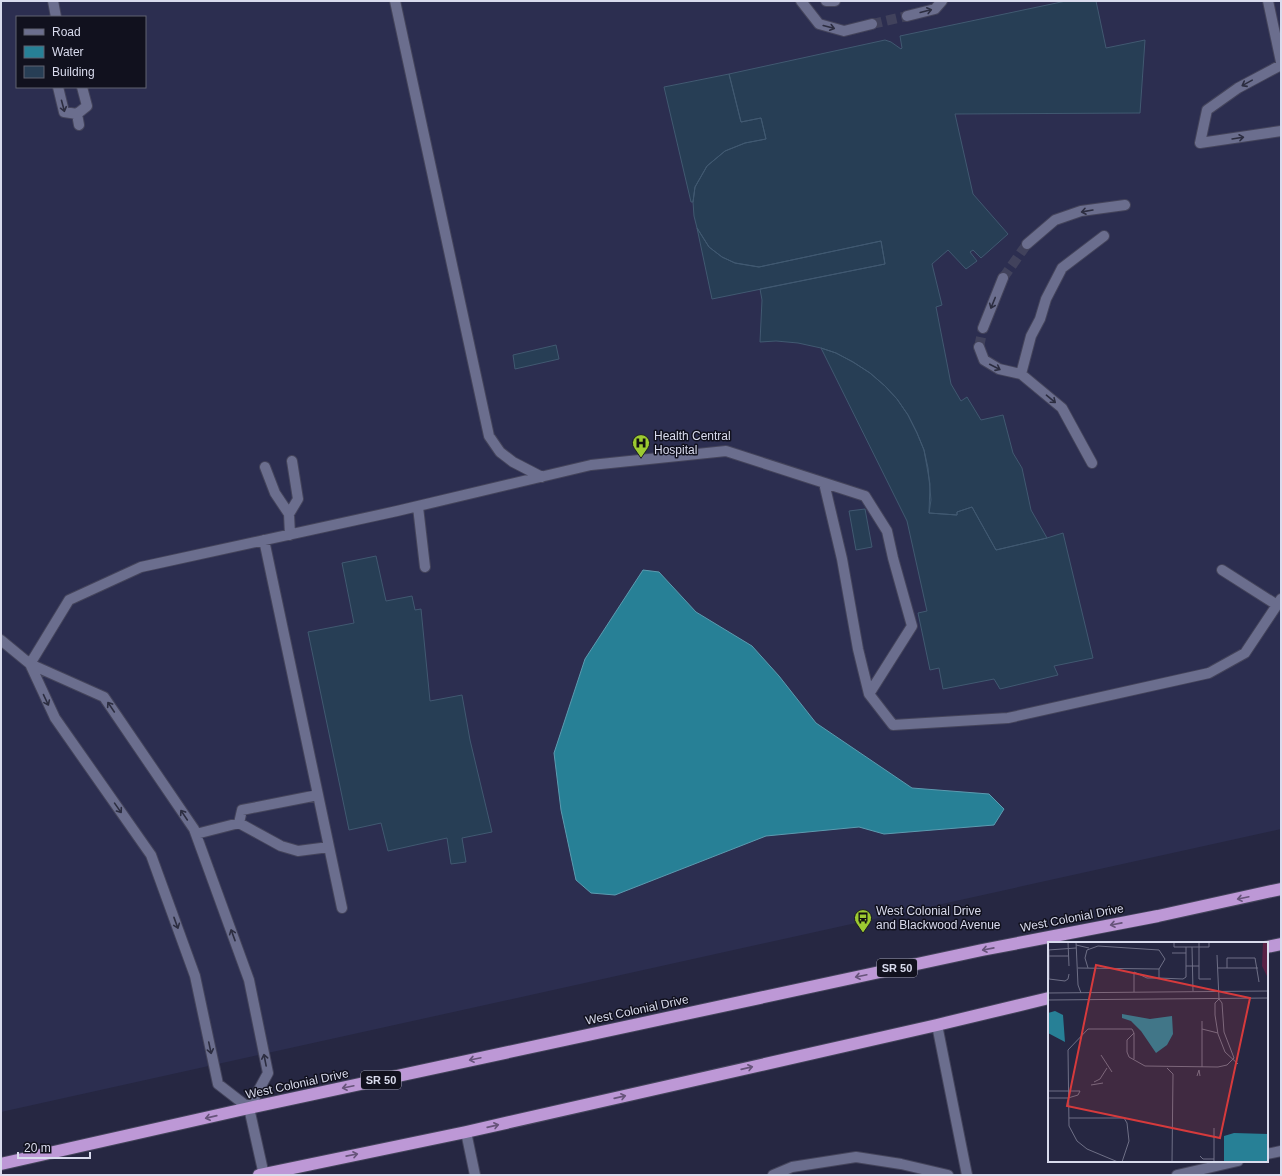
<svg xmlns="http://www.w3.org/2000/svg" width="1282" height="1176" font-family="Helvetica,sans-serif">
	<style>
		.built { fill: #2c2e50; fill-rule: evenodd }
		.water { fill: #278096; stroke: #5c9bb0 }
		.building { fill: #273e55; stroke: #415971 }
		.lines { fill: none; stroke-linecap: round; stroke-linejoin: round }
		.minor-tunnel { stroke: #41425c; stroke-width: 10; stroke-dasharray: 10 5; stroke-linecap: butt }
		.minor-casing { stroke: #44445b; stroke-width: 12 }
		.highway-casing { stroke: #44445b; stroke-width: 14 }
		.minor { stroke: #6b6e8e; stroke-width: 10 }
		.highway { stroke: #bd98d6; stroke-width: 12 }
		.oneway { stroke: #2c2d40 }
		.oneway2 { stroke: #67547a }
		.labels { text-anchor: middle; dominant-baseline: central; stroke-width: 3; stroke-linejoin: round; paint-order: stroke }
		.shield { fill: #11111e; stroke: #9d9eaf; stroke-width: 1 }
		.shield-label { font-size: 11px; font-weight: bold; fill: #d9dbed }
		.poi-label { font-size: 12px; fill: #d9dbed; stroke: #11111e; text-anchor: start }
		.street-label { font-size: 12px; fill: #d9dbed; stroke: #11111e }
		.inset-road { fill: none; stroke: #6e6f86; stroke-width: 1 }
		.view { fill: #d63a3c; fill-opacity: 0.15; stroke: #d63a3c; stroke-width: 2 }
		.inset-edge { fill: none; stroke: #d9dbed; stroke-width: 2 }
	</style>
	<rect width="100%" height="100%" fill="#262742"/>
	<!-- built -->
	<path class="built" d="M1,1H1281V829L1,1112ZM17,17H145V87H17Z"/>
	<!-- water -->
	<path class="water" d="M643,570L659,572L696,612L752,646L779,676L816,723L912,788L989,794L1004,809L994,825L884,834L859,827L766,836L615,895L591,893L576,880L561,810L554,753L585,659Z"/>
	<!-- building -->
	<path class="building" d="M1066,1H1096L1106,48L1145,40L1140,113L955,114L973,194L1008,234L981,258L973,250L970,252L977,261L966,269L948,250L932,264L942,305L936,307L951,384L961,401L967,397L981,420L1003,415L1013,453L1022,468L1031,510L1047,538L996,550L972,507L957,512V515L929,513L930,484L924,450L917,433L908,415L897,399L885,386L870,373L853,362L836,353L821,348L798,343L776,341L760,342L762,300L760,289L885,264L881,241L759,267L735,263L722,257L709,247L697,228L694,216L693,202L695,187L707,166L725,151L745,143L766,139L761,118L741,122L729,74L885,40L891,42L901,49L902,48L900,36Z
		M729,74L741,122L761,118L766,139L745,143L725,151L707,166L695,187L693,202H691L664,87Z
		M697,228L709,247L722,257L735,263L759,267L881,241L885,264L712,299Z
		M556,345L559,359L515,369L513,355Z
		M821,348L836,353L853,362L870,373L885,386L897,399L908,415L917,433L924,450L928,468L931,500L929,513L957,515V512L972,507L996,550L1047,538L1063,533L1093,658L1054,666L1058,675L1000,689L994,679L943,689L939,668L930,670L918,613L927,611L907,521Z
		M865,509L872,547L856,550L849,511Z
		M376,556L386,601L412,596L415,610L421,609L430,701L462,695L470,740L492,832L462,838L466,862L451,864L447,838L388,851L381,823L349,830L308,632L354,623L342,563Z"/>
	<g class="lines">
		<!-- minor-tunnel -->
		<path class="minor-tunnel" d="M872,24L907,16
			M1003,278L1027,244
			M979,347L983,328"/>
		<!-- minor casing -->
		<g class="minor-casing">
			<path id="minor" d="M53,1L56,17
				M395,1L489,436L500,452L513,462L542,477
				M801,1L819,24L844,31L872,24
				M826,1H835
				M1268,1L1281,62
				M907,16L935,9L942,1
				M1281,65L1238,88L1207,110L1200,143L1281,131
				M58,87L64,112L77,114L87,106L82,87
				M77,114L79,125
				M1027,244L1055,220L1081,211L1125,205
				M983,328L1003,278
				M979,347L984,360L999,369L1021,374L1062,408L1092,463
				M1021,374L1031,336L1040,319L1046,299L1062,268L1104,236
				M265,467L275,493L289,514L298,499L292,461
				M824,483L842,559L858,649L869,694
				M418,507L425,567
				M289,514L290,535
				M264,540L342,908
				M1222,570L1277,605
				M1,640L30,664L104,697L194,829L249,980L268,1073L249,1108
				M30,664L69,600L141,567L397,511L591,465L726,451L865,496L887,531L893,558L912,626L869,694L893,725L1008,718L1209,673L1245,653L1281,599
				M30,664L55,718L151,855L195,976L218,1084L249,1108L264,1175
				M239,823L242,810L318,795
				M196,834L239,823L281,846L298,851L329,847
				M937,1025L967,1175
				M466,1132L475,1175
				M1267,1154L1281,1151
				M773,1175L792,1167L856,1157L901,1164L948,1175
				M1177,1175L1238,1161"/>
		</g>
		<!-- highway casing -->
		<g class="highway-casing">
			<path id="highway" d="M1267,947L1281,944
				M1,1164L249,1108L982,950L1158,916L1281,889
				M259,1175L466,1132L937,1025L1049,998"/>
		</g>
		<!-- minor -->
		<use href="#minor" class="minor"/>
		<!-- highway -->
		<use href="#highway" class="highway"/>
	</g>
	<!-- one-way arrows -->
	<defs><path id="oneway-shaft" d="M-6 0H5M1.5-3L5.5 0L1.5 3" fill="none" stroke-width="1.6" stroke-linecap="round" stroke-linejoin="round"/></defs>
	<g class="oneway">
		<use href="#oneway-shaft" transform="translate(926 11) rotate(-14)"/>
		<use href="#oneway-shaft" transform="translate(829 27) rotate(15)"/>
		<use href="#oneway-shaft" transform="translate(1247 83) rotate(151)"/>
		<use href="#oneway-shaft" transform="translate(63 106) rotate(75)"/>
		<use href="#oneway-shaft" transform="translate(1238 138) rotate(-9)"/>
		<use href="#oneway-shaft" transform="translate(1087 211) rotate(170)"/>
		<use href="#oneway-shaft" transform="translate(993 303) rotate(112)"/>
		<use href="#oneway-shaft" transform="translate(995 367) rotate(27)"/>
		<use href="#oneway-shaft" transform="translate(1051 399) rotate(40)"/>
		<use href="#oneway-shaft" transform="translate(46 700) rotate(65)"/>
		<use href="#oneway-shaft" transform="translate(111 707) rotate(-124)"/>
		<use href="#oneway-shaft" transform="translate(118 808) rotate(55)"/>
		<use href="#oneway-shaft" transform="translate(184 815) rotate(-124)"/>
		<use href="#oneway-shaft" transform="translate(176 923) rotate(70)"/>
		<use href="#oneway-shaft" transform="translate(233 935) rotate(-110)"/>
		<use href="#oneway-shaft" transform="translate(210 1048) rotate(78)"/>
		<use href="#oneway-shaft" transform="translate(265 1060) rotate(-101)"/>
	</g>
	<g class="oneway2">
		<use href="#oneway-shaft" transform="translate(1243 898) rotate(168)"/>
		<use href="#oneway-shaft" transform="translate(1116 924) rotate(169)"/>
		<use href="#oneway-shaft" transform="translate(988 949) rotate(169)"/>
		<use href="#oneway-shaft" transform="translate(861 976) rotate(168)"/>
		<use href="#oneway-shaft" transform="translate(475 1059) rotate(168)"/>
		<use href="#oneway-shaft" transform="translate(747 1068) rotate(-13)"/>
		<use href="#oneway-shaft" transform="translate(348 1087) rotate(168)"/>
		<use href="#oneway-shaft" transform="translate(620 1097) rotate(-13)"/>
		<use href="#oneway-shaft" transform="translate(211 1117) rotate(167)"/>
		<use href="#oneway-shaft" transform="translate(493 1126) rotate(-13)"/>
		<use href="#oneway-shaft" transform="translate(352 1155) rotate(-11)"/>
	</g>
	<!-- icons -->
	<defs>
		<g id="hospital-pin" transform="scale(0.9)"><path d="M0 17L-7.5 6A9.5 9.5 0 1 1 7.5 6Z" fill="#9cca31" stroke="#11111e"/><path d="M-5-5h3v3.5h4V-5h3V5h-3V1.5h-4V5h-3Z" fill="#111"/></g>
		<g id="bus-pin" transform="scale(0.9)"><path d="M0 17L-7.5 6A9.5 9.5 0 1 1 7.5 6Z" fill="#9cca31" stroke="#11111e"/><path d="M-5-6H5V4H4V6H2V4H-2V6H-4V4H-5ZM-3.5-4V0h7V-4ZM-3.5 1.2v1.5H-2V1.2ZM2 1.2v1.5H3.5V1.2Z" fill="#111"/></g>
	</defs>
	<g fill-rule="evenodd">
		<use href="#hospital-pin" x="641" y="443"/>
		<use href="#bus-pin" x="863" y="918"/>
	</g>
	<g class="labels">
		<!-- shield labels -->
		<g class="shield">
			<rect x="877" y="959" width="40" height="18" rx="3"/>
			<rect x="361" y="1071" width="40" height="18" rx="3"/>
		</g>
		<g class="shield-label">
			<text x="897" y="968">SR 50</text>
			<text x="381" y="1080">SR 50</text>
		</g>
		<!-- poi labels -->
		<g class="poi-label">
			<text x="654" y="436">Health Central<tspan x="654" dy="14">Hospital</tspan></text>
			<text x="876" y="911">West Colonial Drive<tspan x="876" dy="14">and Blackwood Avenue</tspan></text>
		</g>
		<!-- street labels -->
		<g class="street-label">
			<text transform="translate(1072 918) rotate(-11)">West Colonial Drive</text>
			<text transform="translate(637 1010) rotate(-12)">West Colonial Drive</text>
			<text transform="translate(297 1084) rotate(-12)">West Colonial Drive</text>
		</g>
	</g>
	<!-- overview -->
	<g transform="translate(1048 942)">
		<rect width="220" height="220" fill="#262742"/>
		<path d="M215,0H220V36L214,24Z" fill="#592146"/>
		<path d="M7,69L15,73L17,100L0,91V71ZM74,72L102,77L124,74L125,92L119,103L108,111L93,89L83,79L74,76ZM186,191L220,192V219L176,220V194Z" fill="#278096"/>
		<path class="inset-road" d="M20,0L21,24M28,0L30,43L33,51M126,0V5H161V0M28,3L41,6M138,5V24M144,5L145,49M0,8L28,6M1,8V37L17,39L20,37L21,32M124,11H138M169,13L171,57L174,61L176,90L186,116M1,14H20M151,24V37H163M30,26L111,27V36H99L86,30M40,26L37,16L39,8L50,4L111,8L117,17L111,27M170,26H210M179,26V16H207L211,40M111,36L135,37L138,35V24H151V0M86,50V30M0,51L220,49M171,57L167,61V73L170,92L177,110L190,122M0,58L220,56M154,79V125M154,87L170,91M53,113L64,130M86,117V91M119,126L125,132L124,220M149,134L151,128L152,134M46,140L52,137L59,126M43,143L55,141M0,149H32M0,156H20L30,153L32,149M21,176H76L79,181L81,199L74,220M152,214L155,217H166M70,220L39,207L29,199L21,184L20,108L40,87H84L86,91L79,98V110L81,115L97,124L170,125L179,123L186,116M166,220V186"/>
		<path class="view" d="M48,23L202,56L172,196L19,164Z"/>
		<rect width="220" height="220" class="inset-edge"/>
	</g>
	<!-- border -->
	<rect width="1282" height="1176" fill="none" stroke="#d9dbed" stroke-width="4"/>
	<!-- legend -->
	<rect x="16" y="16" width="130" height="72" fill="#11111e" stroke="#616271"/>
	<rect x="24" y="29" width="20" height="6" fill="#6b6e8e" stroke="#616271"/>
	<text x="52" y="36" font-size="12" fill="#d9dbed">Road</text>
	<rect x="24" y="46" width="20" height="12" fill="#278096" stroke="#616271"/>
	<text x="52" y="56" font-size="12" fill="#d9dbed">Water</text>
	<rect x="24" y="66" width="20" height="12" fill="#273e55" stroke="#616271"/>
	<text x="52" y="76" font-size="12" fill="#d9dbed">Building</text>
	<!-- scale -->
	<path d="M18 1152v6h72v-6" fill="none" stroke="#d9dbed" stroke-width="2"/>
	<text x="24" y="1152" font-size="12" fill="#d9dbed" stroke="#11111e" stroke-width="3" paint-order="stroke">20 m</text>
</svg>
